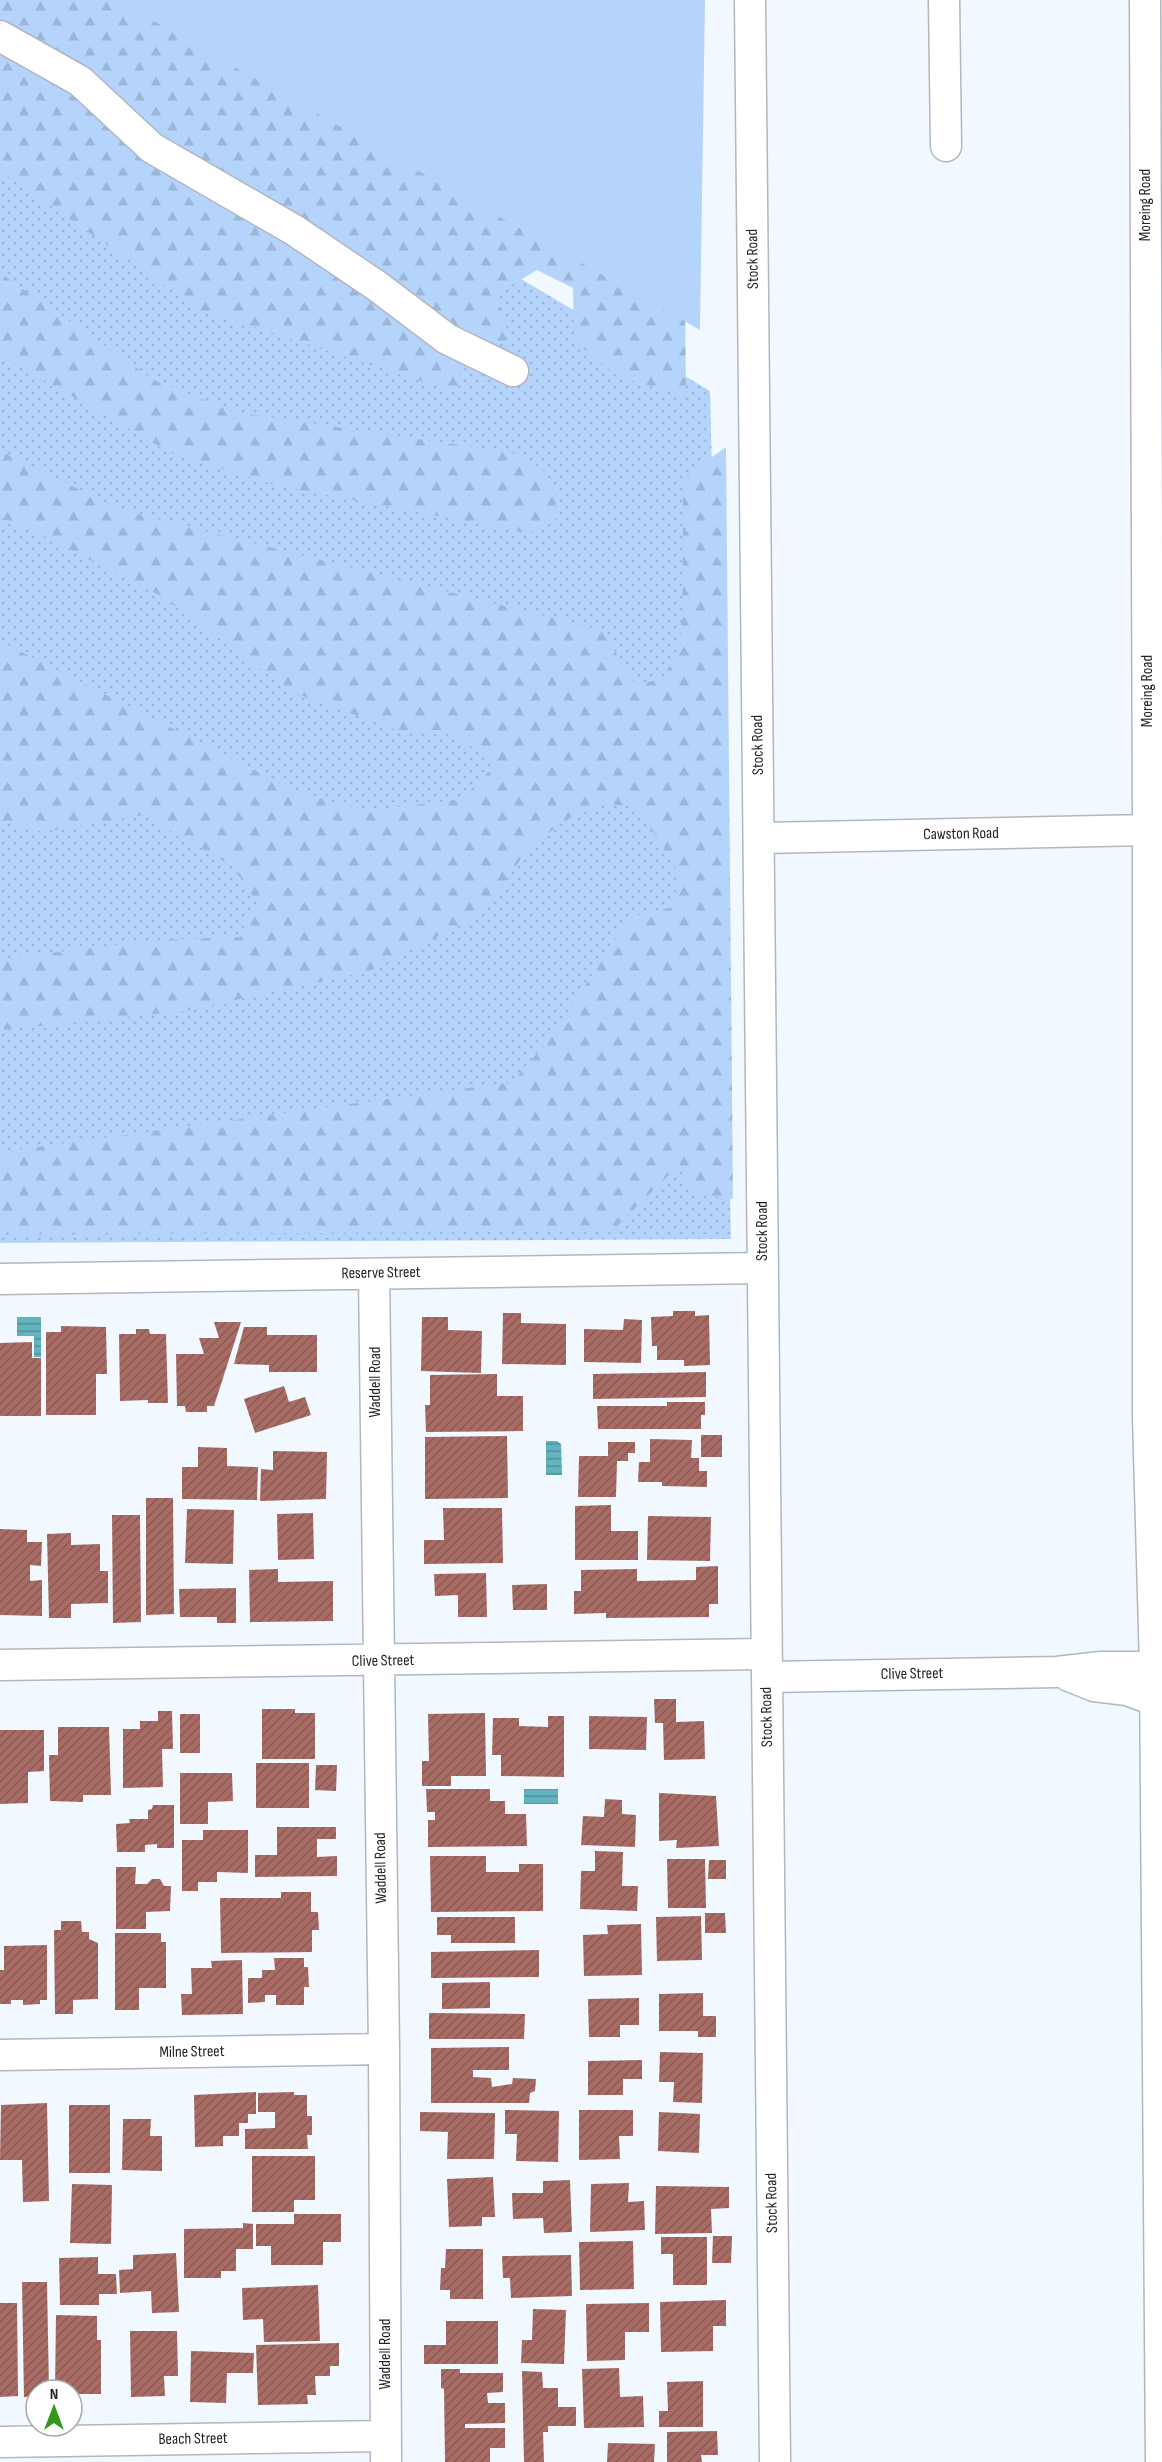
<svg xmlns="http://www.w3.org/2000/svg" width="1162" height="2462" font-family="'Sofia Sans Condensed',sans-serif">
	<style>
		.grass { fill: url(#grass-dots) }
		.forest { fill: url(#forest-firs) }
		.green { fill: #b5d4fb }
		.water { fill: url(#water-rules) }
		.building { fill: url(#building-hatch) }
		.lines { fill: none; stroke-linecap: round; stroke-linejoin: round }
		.minor-casing { stroke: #b0b7c0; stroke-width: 33 }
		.minor { stroke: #fff; stroke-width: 30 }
		.labels { text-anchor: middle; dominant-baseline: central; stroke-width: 4.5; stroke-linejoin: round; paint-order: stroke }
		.street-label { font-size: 16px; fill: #222428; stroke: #fff }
	</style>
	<defs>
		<pattern id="grass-dots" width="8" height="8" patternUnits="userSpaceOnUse" patternTransform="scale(1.5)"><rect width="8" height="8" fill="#b5d4fb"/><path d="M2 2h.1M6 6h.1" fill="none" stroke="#9bb6d7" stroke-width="1.8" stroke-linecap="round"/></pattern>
		<pattern id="forest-firs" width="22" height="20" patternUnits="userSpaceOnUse" patternTransform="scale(1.5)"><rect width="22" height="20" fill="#b5d4fb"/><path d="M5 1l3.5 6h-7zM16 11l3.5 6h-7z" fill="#9bb6d7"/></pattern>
		<pattern id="water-rules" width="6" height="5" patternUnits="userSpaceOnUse" patternTransform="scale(1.5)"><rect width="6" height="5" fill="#62b3bd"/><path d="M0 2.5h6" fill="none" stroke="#50919a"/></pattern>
		<pattern id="building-hatch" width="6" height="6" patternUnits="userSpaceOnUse" patternTransform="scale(1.5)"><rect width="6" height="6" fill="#a96c65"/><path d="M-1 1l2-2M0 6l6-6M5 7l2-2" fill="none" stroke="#895953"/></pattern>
	</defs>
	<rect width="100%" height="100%" fill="#f2f8ff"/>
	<!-- grass -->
	<path class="grass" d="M0,0H50L710,391L731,1239L0,1243Z"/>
	<!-- forest -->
	<path class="forest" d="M0,0H682L686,397L617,376L574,340L573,288L537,270L496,294L511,342L462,346L458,393L201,310L0,171Z
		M0,273L154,380L235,412L513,453L542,469L556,489L555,522L527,533L275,485L173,454L0,355Z
		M726,447L733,1199L689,1193L680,1164L612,1231L0,1235V1152L512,1082L553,1035L629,917L673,907L679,874L646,820L630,806L607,804L577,813L530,846L482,914L370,971L184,1011L0,1030V959L158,940L240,937L257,902L232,866L143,815L44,832L0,821V641L299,793L368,811L462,799L496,764L447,730H396L292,692L161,596L38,533L0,518V451L121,510L601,630L636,685L662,679L680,648L683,585V478Z"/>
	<!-- green -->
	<path class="green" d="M116,0H705L700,330Z"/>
	<!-- water -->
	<path class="water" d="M17,1317H41V1357H34V1336H17Z
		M546,1441H557L561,1444L562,1475H546Z
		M524,1789H558V1804H524Z"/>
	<!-- building -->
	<path class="building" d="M673,1311H695V1316L709,1315L710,1365L684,1366V1360H657V1346H652L651,1317L673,1316Z
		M503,1313H521V1323L566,1324V1365L502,1364Z
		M422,1317H448V1330L482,1331L481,1373L421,1371Z
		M624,1319L642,1320L641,1363L584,1362V1329L623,1330Z
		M214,1322H241L214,1406H207V1412H186L185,1406H177L176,1354H204L199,1338H219Z
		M61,1326L106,1327L107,1374H96V1415H46V1332H61Z
		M244,1327H267V1335H317V1372H269V1365L234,1364Z
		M136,1329H149L150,1334H166L168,1403H148V1400L120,1401L119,1334H136Z
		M32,1342V1358H41V1416H0V1343Z
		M706,1372V1397L593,1399V1374Z
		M497,1374V1396H523V1431L426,1432L425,1405H430V1375Z
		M284,1386L289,1402L305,1397L311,1415L255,1433L244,1399Z
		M667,1402H705V1415H701V1429H598L597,1406H667Z
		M701,1435H722V1457H701Z
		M507,1436L508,1498L425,1499V1437Z
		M650,1439L692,1440L691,1458H699V1471H707V1487L662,1486V1482H638L639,1462H650Z
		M608,1442H635V1453H628V1461H617L616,1497H578L579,1456H608Z
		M198,1447L227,1448V1466L258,1467L257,1500L182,1499V1467H198Z
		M273,1451L327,1452L326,1499L260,1501L261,1469L273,1470Z
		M146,1498H173L174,1614L146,1615Z
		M611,1505V1531H638V1560H575V1506Z
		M443,1508H502L503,1563L424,1564V1540H444Z
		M187,1509L234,1510L233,1564L185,1563Z
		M313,1513L314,1559L278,1560L277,1514Z
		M112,1515H140L141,1622L113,1623Z
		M648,1516L711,1517L710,1561L647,1560Z
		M0,1529L27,1530V1542H42L41,1566L30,1565V1581L42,1580V1616L0,1615Z
		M71,1533V1545L100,1544V1571H108V1603L71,1604V1618H49L47,1534Z
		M718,1566V1604H709V1617L606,1618V1613L574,1614V1591H581V1570L637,1569V1581L696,1580V1567Z
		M278,1569V1582L333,1581V1621L250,1622L249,1570Z
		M486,1573L487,1617H458V1595L435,1596L434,1574Z
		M547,1584V1610H513L512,1585Z
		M236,1588V1623H217V1617H180L179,1589Z
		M654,1699H676V1722L704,1721L705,1759L664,1760L663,1723H655Z
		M262,1709H295V1713H315V1759H262Z
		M158,1711H172L173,1749H162L163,1787L123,1788V1729H140V1721H158Z
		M485,1713L486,1776H451V1786H422V1761H429L428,1714Z
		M180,1714H200V1753H180Z
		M548,1716H564V1777L501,1776V1755H492L493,1718H519V1726L548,1727Z
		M589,1716L647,1717L646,1750L589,1749Z
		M58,1727H109L111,1795H83V1802L50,1801L49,1755H58Z
		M0,1730H44V1771L28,1772V1803L0,1804Z
		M256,1763H309V1808H256Z
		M316,1765H337L336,1791L315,1790Z
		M180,1773H232L233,1801L208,1802V1824H180Z
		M426,1789H490V1801H505V1814H526L527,1846L428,1847V1820H435V1812H427Z
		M659,1793L716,1796L719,1846L676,1848L677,1840L659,1841Z
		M605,1799L622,1800V1814L636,1815L635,1847L581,1845L583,1816L604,1817Z
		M153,1805H174V1848H157V1844L145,1845V1852H117L116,1824L130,1823L129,1819H148V1810L152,1809Z
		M277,1827H336V1839H317V1857L337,1856V1876L255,1877V1855H277Z
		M203,1830H248V1873L217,1872V1882H198V1891H182V1840H203Z
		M595,1851L623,1852L622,1886H638L637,1911L580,1909L581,1871H595Z
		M430,1856H486V1872H519V1864H543V1911L431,1912Z
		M667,1859H705L706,1908H668Z
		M709,1860H726V1879H708Z
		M116,1867H136L135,1884H147L152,1879H160L164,1886H171L170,1911L146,1912V1929H116Z
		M281,1892H311V1912H318L319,1930H312V1952L221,1953L220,1898H281Z
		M705,1913H725L726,1933H705Z
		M701,1916L702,1960L657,1961L656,1917Z
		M437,1917H515V1943H451V1935H437Z
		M61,1921H81L82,1932H89V1939L98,1943V1999L73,2000V2014H55L54,1930H61Z
		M641,1924L642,1975L584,1976L583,1935L608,1934L607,1925Z
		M115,1933H161V1942H166V1988H139V2010H115Z
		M47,1945V2000H40V2004L23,2005V2000H11V2004H0V1970H4V1946Z
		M539,1950V1977L431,1978V1952Z
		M274,1958H304V1967H308L309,1987H304V2005H276V1995H265V2002L248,2003V1978H262V1970H275Z
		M242,1960L243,2014L182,2015L181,1994H192L191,1968H212L211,1961Z
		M490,1982V2008L442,2009V1983Z
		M703,1993V2016H716V2037H698V2031H659V1994Z
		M639,1998V2025H620V2037H589L588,1999Z
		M429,2013L525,2014L524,2039H429Z
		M509,2047V2070H473V2077L491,2078L492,2087L512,2084L513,2078L536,2079L535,2091L530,2093L529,2103H431V2048Z
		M660,2052L703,2053L702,2103L673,2102L674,2082H659Z
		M642,2060V2079H623V2095H588V2061Z
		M256,2092V2114H248V2123H239V2136H223V2146L195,2147L194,2095Z
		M294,2092V2095H307V2116H312V2135H307L308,2149H245V2129L275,2128V2112H258V2093Z
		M47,2103L49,2201L23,2202L22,2160H0L1,2105Z
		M69,2105H110V2173H69Z
		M505,2110L559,2111L558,2162L516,2161L517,2134H505Z
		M579,2110H633V2136H619L620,2159L579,2160Z
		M420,2112L495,2113L494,2159H447L448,2132L420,2131Z
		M659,2112L700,2114L699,2153L658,2151Z
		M123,2119H151L150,2136H162V2171L122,2170Z
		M252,2156H315V2200H294V2212H252Z
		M493,2177L495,2217H482V2226L449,2227L447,2179Z
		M570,2180L572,2232L544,2233L543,2218L513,2219L512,2193H543V2181Z
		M629,2183L628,2202L644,2201L645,2230L590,2232L591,2184Z
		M72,2184L112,2185L111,2244L70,2243Z
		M656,2186L729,2187V2208L711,2209L712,2233L655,2234Z
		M294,2214H341V2242H323V2265H271V2246H256V2224H294Z
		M243,2223L253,2224V2249H236V2271H221V2278H184V2229L243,2228Z
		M713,2236H732L731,2263H712Z
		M661,2237H707V2285H673V2254H661Z
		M633,2241L634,2289L580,2290L579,2242Z
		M446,2249H483V2299H450V2290H440L441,2268H445Z
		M176,2253L179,2312L152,2313L151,2291L120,2293L119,2270L133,2269V2255Z
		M571,2255L572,2296L511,2298L510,2278H503L502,2256Z
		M98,2257V2274H116L117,2294H99V2305H60L59,2258Z
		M22,2282H47L49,2390H36V2396L24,2397Z
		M318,2285L320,2341L264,2342L263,2319L243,2320L242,2288Z
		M726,2300V2326H713V2351L661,2352L660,2302Z
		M0,2303H17L18,2396L0,2397Z
		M649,2303V2332H625V2360L587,2361L586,2304Z
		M533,2309L566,2310L564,2364L521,2363L522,2340H532Z
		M56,2315L97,2316V2340H101V2394H72V2390H55Z
		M446,2321H498V2364H424V2345H446Z
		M130,2331H177L178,2376H164L165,2396L131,2397Z
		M339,2343V2366H330V2376H315L316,2395H307L308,2404L258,2405L256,2345Z
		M191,2351L254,2353L253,2373H227L226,2403L190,2402Z
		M619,2368L620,2397L643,2396L644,2427L584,2428L582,2369Z
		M441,2369H460V2373H503V2392L487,2393L488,2403H505V2423L465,2424V2428H505V2448H490V2462H445L444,2389L441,2388Z
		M522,2371L542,2372L543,2388H558V2407H576V2426H548V2432H543L544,2462H524Z
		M703,2381V2427H659V2411H668L667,2382Z
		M717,2431L718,2455H701L702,2462H667V2432Z
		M608,2443L655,2444L654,2462H607Z"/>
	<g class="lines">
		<!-- minor casing -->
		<g class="minor-casing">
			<path id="minor" d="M750,0L775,2462
				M944,0L946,146
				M1145,0L1148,830V1417L1155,1667L1161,2462
				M0,36L80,81L152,148L294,230L377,286L447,339L513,371
				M759,838L1148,830L1162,835
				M374,1274L384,2049L386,2462
				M0,1279L762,1268
				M0,1665L766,1654
				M1069,1676L1094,1686L1127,1690L1162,1703
				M767,1677L1057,1672L1101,1667H1155L1162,1670
				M0,2055L384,2049
				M0,2442L385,2436"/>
		</g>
		<!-- minor -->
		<use href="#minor" class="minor"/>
	</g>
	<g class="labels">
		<!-- street labels -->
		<g class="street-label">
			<text transform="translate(1145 205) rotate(-90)">Moreing Road</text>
			<text transform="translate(753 259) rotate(-91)">Stock Road</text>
			<text transform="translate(1147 691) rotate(-90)">Moreing Road</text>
			<text transform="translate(758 745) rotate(-91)">Stock Road</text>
			<text transform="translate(961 834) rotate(-1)">Cawston Road</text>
			<text transform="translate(762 1231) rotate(-90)">Stock Road</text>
			<text transform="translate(381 1273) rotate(-1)">Reserve Street</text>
			<text transform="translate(375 1382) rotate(-90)">Waddell Road</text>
			<text transform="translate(383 1661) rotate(-1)">Clive Street</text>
			<text transform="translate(912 1674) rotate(-1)">Clive Street</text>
			<text transform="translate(767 1717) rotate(-91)">Stock Road</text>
			<text transform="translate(381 1868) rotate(-91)">Waddell Road</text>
			<text transform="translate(192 2052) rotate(-1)">Milne Street</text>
			<text transform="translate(772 2203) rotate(-91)">Stock Road</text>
			<text transform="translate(385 2354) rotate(-90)">Waddell Road</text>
			<text transform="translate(193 2439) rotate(-1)">Beach Street</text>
		</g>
	</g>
	<!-- north arrow -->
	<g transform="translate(54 2408)"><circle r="28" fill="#ffffff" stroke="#a7a7a9" stroke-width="1.5"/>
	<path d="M0-4.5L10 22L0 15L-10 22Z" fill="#36971b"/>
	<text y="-9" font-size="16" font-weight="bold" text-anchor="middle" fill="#222428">N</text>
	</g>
</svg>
